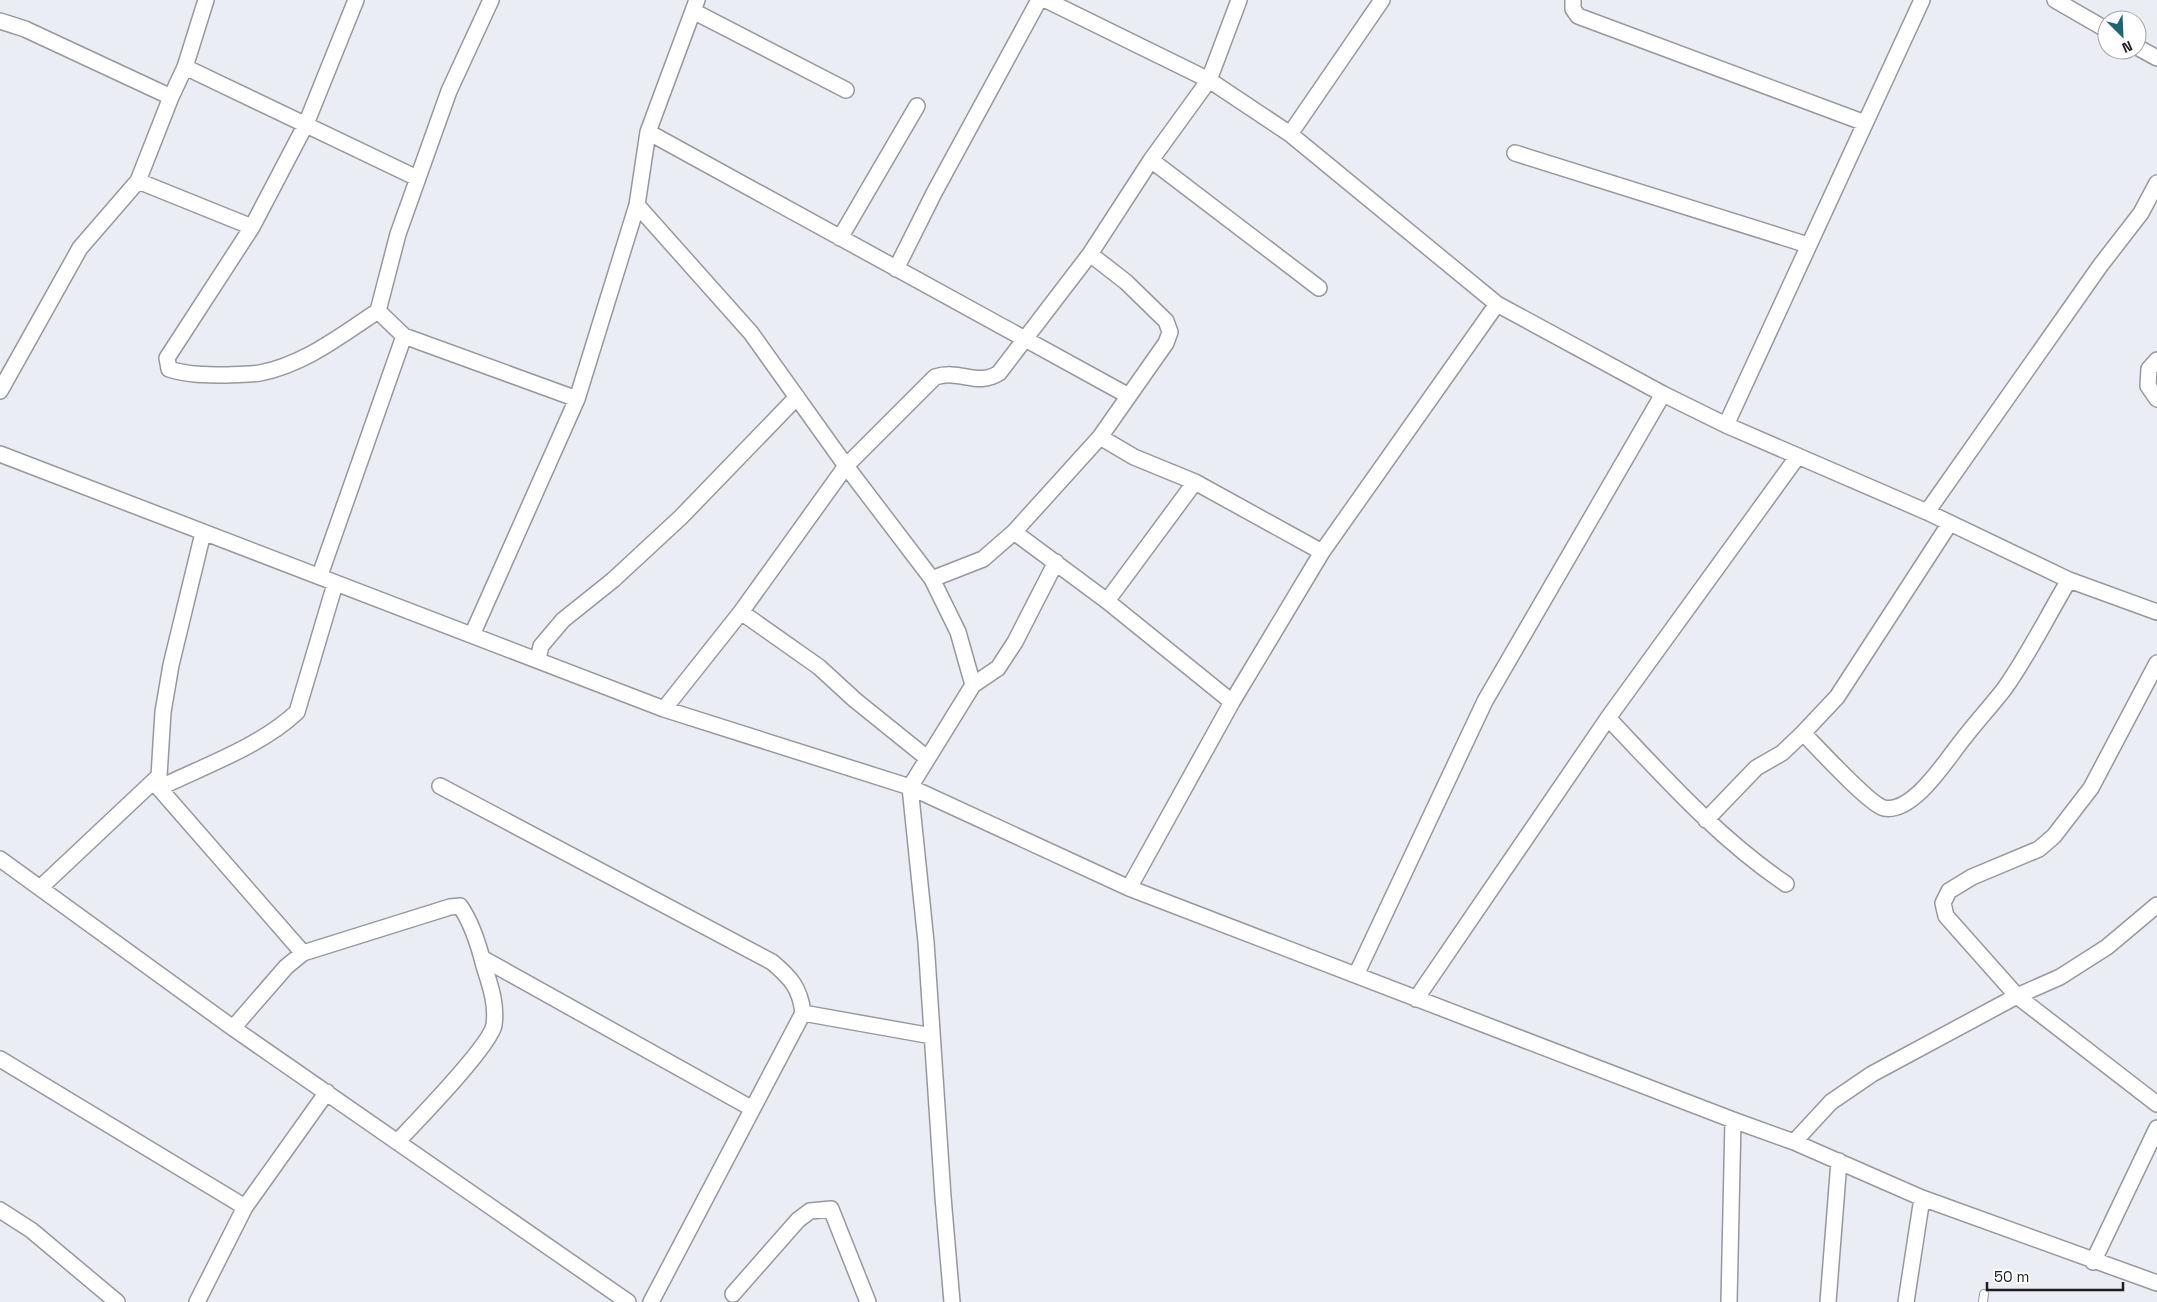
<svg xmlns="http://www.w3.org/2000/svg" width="2157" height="1302" font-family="'Space Grotesk',sans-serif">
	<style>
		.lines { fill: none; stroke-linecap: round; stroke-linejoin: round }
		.lane-casing { stroke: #97989f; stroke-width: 10 }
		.street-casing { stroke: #97989f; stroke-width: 18 }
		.lane { stroke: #fff; stroke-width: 8 }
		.street { stroke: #fff; stroke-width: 15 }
	</style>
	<rect width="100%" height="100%" fill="#ebedf4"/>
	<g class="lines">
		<!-- lane casing -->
		<g class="lane-casing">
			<path id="lane" d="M1983,1302L1984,1294"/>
		</g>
		<!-- street casing -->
		<g class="street-casing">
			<path id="street" d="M356,0L306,124L252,227L167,358L169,369C188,375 206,375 226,375C237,374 249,375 260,373C305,364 340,336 378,311L398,234L449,91L491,0
				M1046,0L1209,80L1290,134L1497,304L1663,394L1726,425L1927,512L2069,580L2157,612
				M1573,0V9L1578,16L1865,123
				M2055,0L2107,30
				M693,11L846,90
				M0,21L25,29L171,97
				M2137,47L2157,58
				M185,67L417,178
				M648,132L1127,395
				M1290,134L1382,0
				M1515,153L1808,245
				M1151,160L1319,288
				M138,181L252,227
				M637,205L751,333L846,466L932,579L958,632L973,685L910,787L926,942L943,1197L952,1302
				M840,238L917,106
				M896,269L934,193L1039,0
				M378,311L404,336L577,399
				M2157,360L2149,369L2148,386L2157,399
				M0,391L80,248L138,181L171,97L185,67L206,0
				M1726,425L1922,0
				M1100,437L1134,457L1195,482L1322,552
				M0,454L664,709L910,787L1129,888L1733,1120L1794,1142L1922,1198L2157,1283
				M1927,512L2100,266L2141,213L2157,183
				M1014,532L1107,601L1232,702
				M320,575L404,336
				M932,579L983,559L1014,532L1100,437L1166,343L1170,332L1166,321L1126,282L1090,254
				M1107,601L1195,482
				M741,612L819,667L855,700L927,758
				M472,635L577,399L637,205L648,132L697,0
				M538,659L541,646L563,620L613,580L681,517L797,397
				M2157,663L2091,788L2054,836L2039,849L1972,877L1949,891L1943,903L1946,916L2017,996L2157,1104
				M973,685L998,668L1015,642L1056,562
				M664,709L741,612L846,466L935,377C961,369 977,387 999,373L1090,254L1151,160L1209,80L1239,0
				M1608,718C1664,777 1718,838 1786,884
				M1803,733C1816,746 1870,805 1884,808C1914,814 1948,757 1964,738C1977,721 1992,705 2005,688C2029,654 2048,615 2069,580
				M159,779V788L303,953
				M440,786L772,962C791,978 800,988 803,1013L651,1302
				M159,788C204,766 261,746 297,712L335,584
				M1706,820L1756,768L1782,753L1803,733L1837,697L1950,523
				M0,859L233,1028L628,1302
				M41,887L159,776L163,712L171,665L203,533
				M1129,888L1232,702L1322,552L1497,304
				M482,958L751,1108
				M1356,975L1485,701L1663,394
				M1416,999L1608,718L1798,456
				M803,1013L932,1036
				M233,1028L286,967L303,953L450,907L460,906C472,923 479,946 484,966C490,985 497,1004 494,1025C490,1046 416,1122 397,1142
				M0,1059L245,1207
				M1794,1142L1831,1102L1872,1074L2017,996L2060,977L2107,947L2157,905
				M0,1210L31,1230L117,1302
				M2093,1262L2157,1128
				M733,1294L798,1220L810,1211L831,1209L868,1302
				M197,1302L245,1207L327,1092
				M1729,1302L1733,1120
				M1828,1302L1839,1161
				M1906,1302L1922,1198"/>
		</g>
		<!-- lane -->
		<use href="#lane" class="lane"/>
		<!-- street -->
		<use href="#street" class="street"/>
	</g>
	<!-- north arrow -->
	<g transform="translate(2122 35) rotate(156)"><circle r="24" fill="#ffffff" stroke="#a5a5a6"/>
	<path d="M0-4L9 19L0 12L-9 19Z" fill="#1f6575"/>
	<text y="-8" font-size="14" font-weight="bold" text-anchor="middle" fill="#1e1e21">N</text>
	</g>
	<!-- scale -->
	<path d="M1987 1282v8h136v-8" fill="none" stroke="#1e1e21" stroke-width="2.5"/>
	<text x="1994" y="1282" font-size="15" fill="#1e1e21" stroke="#ffffff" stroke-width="4" paint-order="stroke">50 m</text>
</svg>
